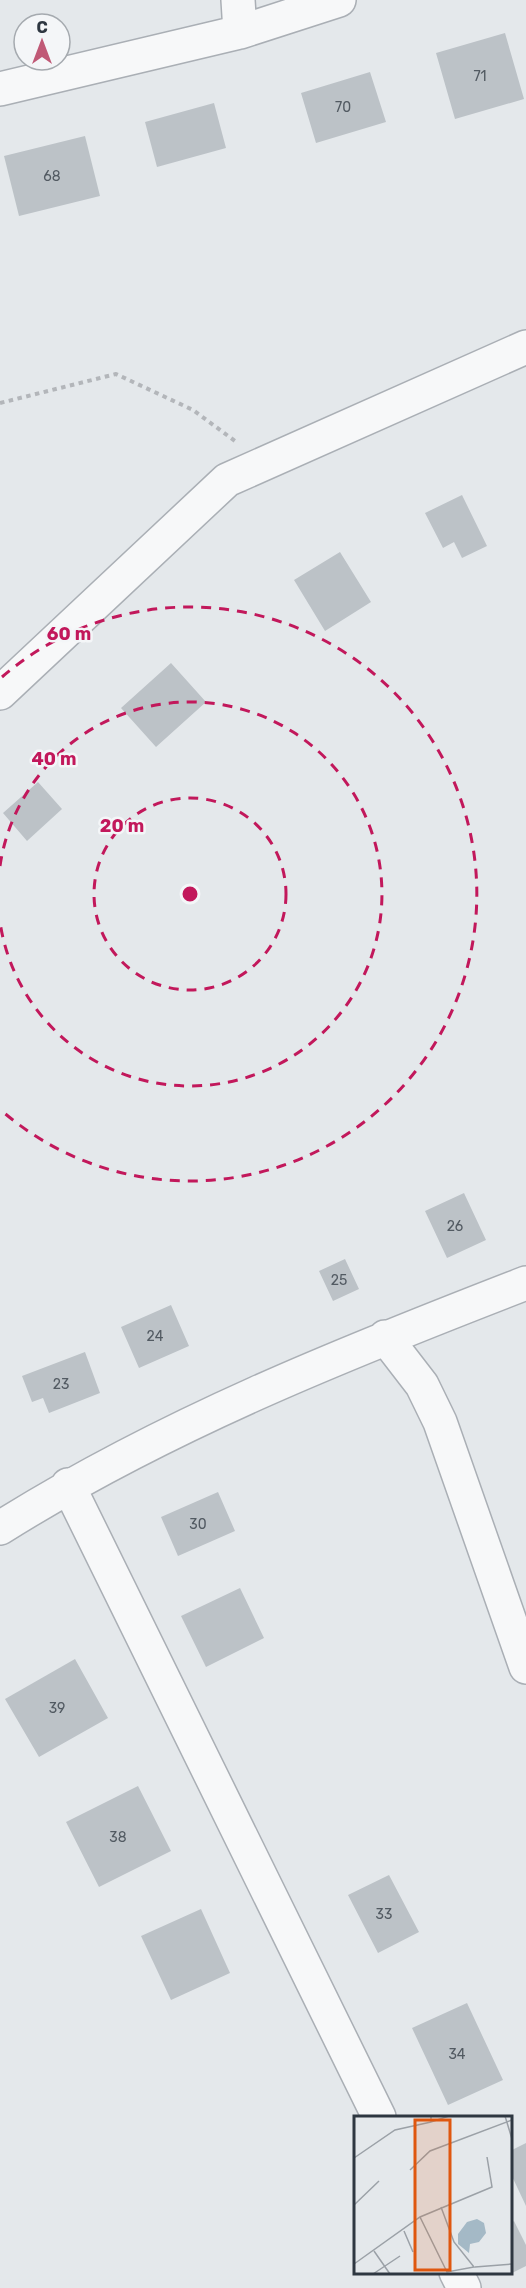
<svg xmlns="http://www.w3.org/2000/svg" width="526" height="2288" font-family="Rubik,sans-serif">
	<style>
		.building { fill: #bcc2c7 }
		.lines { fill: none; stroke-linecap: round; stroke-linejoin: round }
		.minor-casing { stroke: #aaafb5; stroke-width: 36 }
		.path { stroke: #b3b6ba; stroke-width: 4; stroke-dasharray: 4.5 4.5; stroke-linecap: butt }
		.minor { stroke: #f7f8f9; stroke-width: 33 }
		.ring { fill: none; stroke: #c2185b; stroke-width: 3; stroke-dasharray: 10 8 }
		.labels { text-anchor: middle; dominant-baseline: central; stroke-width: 5; stroke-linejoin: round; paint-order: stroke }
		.number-label { font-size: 14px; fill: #525a62 }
		.inset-road { fill: none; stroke: #9ba1a7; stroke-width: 1.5 }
		.view { fill: #df570f; fill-opacity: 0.15; stroke: #df570f; stroke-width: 3 }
		.inset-edge { fill: none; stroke: #2e3741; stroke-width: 3 }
		.centre { fill: #c2185b; stroke: #f4f6f8; stroke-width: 3 }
		.ring-label { font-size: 18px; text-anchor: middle; font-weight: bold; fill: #c2185b; stroke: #f4f6f8; stroke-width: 5; stroke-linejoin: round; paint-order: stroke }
	</style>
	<rect width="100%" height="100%" fill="#e4e8eb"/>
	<!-- building -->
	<path class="building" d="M505,33L524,99L455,119L436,53Z
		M370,72L386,122L316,143L301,93Z
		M214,103L226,148L157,167L145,122Z
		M85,136L100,196L19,216L4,156Z
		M462,495L487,546L462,558L454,542L443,548L425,513Z
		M340,552L371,602L325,631L294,580Z
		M171,663L206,702L156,747L121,708Z
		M38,782L62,809L27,841L3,813Z
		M464,1193L486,1240L447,1258L425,1211Z
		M345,1259L359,1289L333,1301L319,1271Z
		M171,1305L189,1346L139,1368L121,1327Z
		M85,1352L100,1393L49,1413L43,1398L32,1402L22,1376Z
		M218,1492L235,1531L178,1556L161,1517Z
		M240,1588L264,1638L206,1667L181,1616Z
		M75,1659L108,1718L39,1757L5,1699Z
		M138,1786L171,1851L99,1887L66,1822Z
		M389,1875L419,1932L378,1953L348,1895Z
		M201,1909L230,1973L171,2000L141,1936Z
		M467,2003L503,2080L448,2105L412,2028Z
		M526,2143V2206L510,2172V2151Z
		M514,2221L526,2245V2266L508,2275L510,2224Z"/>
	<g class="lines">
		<!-- minor casing -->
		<g class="minor-casing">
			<path id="minor" d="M238,0L240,32L339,0
				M0,89L240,32
				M0,693L227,480L526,347
				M385,1337L422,1385L440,1422L526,1667
				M68,1485L379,2117
				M0,1528C164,1425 345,1353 526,1283
				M456,2272L464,2288"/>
		</g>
		<!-- path -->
		<path class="path" d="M0,403L116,374L193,410L235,441"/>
		<!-- minor -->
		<use href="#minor" class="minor"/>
	</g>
	<!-- distance rings -->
	<g class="ring">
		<circle cx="190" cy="894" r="96"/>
		<path d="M0 866A192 192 0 1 1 0 922"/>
		<path d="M2 677A287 287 0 1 1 2 1111"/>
	</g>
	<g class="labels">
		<!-- number labels -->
		<g class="number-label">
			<text x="480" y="76">71</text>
			<text x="343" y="107">70</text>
			<text x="52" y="176">68</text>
			<text x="455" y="1226">26</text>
			<text x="339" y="1280">25</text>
			<text x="155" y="1336">24</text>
			<text x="61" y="1384">23</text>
			<text x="198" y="1524">30</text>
			<text x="57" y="1708">39</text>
			<text x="118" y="1837">38</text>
			<text x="384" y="1914">33</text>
			<text x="457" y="2054">34</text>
		</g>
	</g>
	<!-- overview -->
	<g transform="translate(354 2116)">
		<rect width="158" height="158" fill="#e4e8eb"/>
		<path d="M123,103L130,107L132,117L125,126L116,128L115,137L104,128V118L113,106Z" fill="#a4b9c6"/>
		<path class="inset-road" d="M77,0V6L95,0M151,0L158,23M0,42L41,14L77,6M56,54L76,35L158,4M0,89L25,65M66,101L93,156L120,151L100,126L87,91M50,115L59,136M20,135L36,158M0,148L66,101L138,71L133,41M121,151L158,148M19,158L46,140"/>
		<path class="view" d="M61,4H96V154H61Z"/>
		<rect width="158" height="158" class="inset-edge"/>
	</g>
	<circle cx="190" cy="894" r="9" class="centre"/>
	<g class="ring-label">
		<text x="69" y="640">60 m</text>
		<text x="54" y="765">40 m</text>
		<text x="122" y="832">20 m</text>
	</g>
	<!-- north arrow -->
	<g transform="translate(42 42)"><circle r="28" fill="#f4f6f8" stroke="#a5aaaf" stroke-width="1.5"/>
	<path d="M0-4.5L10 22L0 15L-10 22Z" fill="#c05976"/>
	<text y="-9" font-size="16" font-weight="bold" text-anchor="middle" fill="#2e3741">С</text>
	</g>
</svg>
